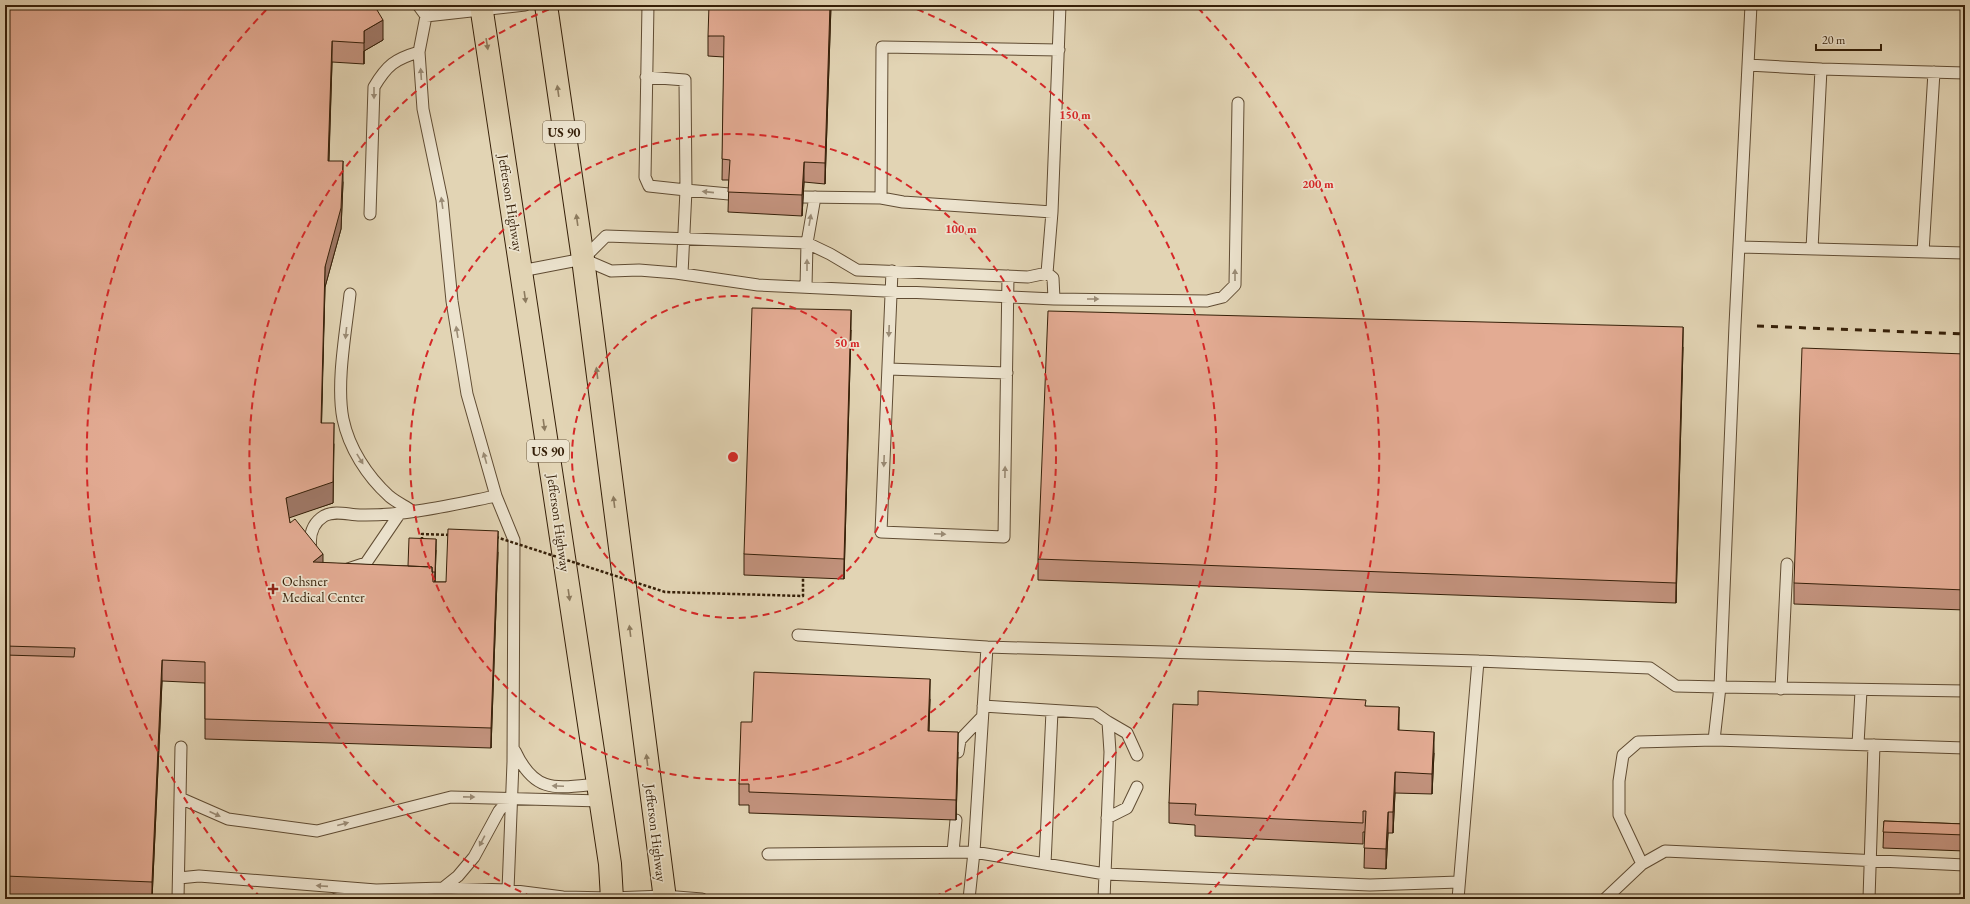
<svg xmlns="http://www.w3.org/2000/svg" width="1970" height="904" font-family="'EB Garamond',serif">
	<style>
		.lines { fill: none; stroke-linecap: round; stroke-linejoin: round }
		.lane-casing { stroke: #604c33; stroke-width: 13 }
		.primary-casing { stroke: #351f08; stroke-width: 24 }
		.lane { stroke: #ece3ce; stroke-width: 11 }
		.primary { stroke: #e2d4b4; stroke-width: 22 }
		.rail { stroke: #351f08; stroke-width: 3; stroke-dasharray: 7 7; stroke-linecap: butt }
		.path-bridge { stroke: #351f08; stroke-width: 2.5; stroke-dasharray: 3 2; stroke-linecap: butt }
		.wall { fill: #c3937e; stroke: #351f08 }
		.shaded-wall { fill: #9f7867; stroke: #351f08 }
		.building { fill: #e3ab93; stroke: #351f08 }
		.oneway { fill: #8c7a5e }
		.oneway2 { fill: #9a8b75 }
		.ring { fill: none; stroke: #d62828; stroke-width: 2; stroke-dasharray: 7 5 }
		.poi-dot { fill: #8f2418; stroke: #ece3ce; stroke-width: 1.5 }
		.labels { text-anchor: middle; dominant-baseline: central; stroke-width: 3.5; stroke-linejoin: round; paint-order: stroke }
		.shield { fill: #ece3ce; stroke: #6c5a43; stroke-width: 1 }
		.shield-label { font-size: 13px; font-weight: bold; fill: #351f08 }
		.street-label { font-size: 14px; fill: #351f08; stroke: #ece3ce }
		.poi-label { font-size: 14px; fill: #351f08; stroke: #ece3ce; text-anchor: start }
		.centre { fill: #d62828; stroke: #ece3ce; stroke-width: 2 }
		.ring-label { font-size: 12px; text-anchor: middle; font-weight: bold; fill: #d62828; stroke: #ece3ce; stroke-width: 3.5; stroke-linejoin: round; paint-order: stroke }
	</style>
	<rect width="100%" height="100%" fill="#e2d4b4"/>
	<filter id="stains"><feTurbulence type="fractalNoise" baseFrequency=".005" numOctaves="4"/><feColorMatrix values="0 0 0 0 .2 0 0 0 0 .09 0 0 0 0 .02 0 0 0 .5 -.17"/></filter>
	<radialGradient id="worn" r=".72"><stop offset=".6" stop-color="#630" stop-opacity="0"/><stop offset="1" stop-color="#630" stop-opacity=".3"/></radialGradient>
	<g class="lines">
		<!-- lane casing -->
		<g class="lane-casing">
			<path id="lane" d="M418,5L426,16L525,5
				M648,5L645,177L649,186L686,190L682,274
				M426,16L419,52L423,109L442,200L452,301L467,394L496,496L514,540L513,762L508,890
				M1748,65L1821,69L1812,249
				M1821,69L1965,73
				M646,77L685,80L686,190L729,194
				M803,197L881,198L903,202L1052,212L1047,273
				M881,198L882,47L1059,50
				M1052,212L1060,5
				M370,214L374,87C387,65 395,59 419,52
				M606,236L807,243L830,254L857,270L1028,277L1047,273L1053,278L1054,299L758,285L676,273L639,270L611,271L583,259Z
				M1739,247L1965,253
				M1923,252L1934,72
				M521,271L583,259
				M892,271L881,532L1004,537L1008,276
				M806,287L807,243L815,197
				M350,294C346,331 336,383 343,419C349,448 367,476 389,496C396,502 405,506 412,511
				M1054,299L1207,301L1223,297L1235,285L1238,103
				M888,369L1007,373
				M311,550C309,537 311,524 324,516C335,510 349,515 360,515C406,516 451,505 496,496
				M348,569L366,563L400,513
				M798,635L987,647
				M1781,689L1787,564
				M983,706L1095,713L1108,722L1110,752L1104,899
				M1108,722L1127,733L1137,755
				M1714,740L1965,748
				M1858,744L1861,691
				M515,751C535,794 556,788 597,784
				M958,752L960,740L982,717
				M180,798L228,819L317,831L451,797L601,801
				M1107,818L1127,808L1137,787
				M953,852L956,820
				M768,854L974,852L969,899
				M1045,864L1052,711
				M1642,864L1619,815V781L1623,755L1638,742L1714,740L1720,687L1965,691
				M179,878L199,876L376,890L443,888L508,890L563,897L612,898L664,896L702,899
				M1459,882L1370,885L1105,874L974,852L987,647L1478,661L1650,668L1676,686L1720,687L1735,325L1751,5
				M443,888L458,876L474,857L499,811L511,797
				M178,899L181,747
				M336,899L364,893
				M1458,899L1478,661
				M1605,899L1642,864L1665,851L1965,865
				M1869,899L1874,745"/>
		</g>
		<!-- primary casing -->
		<g class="primary-casing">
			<path id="primary" d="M481,5L610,864L612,899
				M546,5L583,259L665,899"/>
		</g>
		<!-- lane -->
		<use href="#lane" class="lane"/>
		<!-- primary -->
		<use href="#primary" class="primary"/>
		<!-- rail -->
		<path class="rail" d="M1757,326L1965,334"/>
		<!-- path-bridge -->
		<path class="path-bridge" d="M496,537L665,592L803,596V578
			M422,540V534L451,535"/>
	</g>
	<!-- wall -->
	<path class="wall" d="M5,5L375,6L383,40L364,51V64L332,62L329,161L343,182L341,229L325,287L321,423L334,444L333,503L289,517L290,523L323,563L408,566L436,550L435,582H446L498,552L491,748L205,739V683L162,681L152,899H61L5,897Z
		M831,5L825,184L804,182L802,216L728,212L729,180H722L724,57L708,56V36Z
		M851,330L844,579L744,575V554Z
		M1683,347L1676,603L1038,580V559Z
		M1965,354V610L1794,604V583Z
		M930,699L929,731L958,752L956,820L749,813V805H739V784L752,722Z
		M1198,705L1366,706L1398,731L1434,753L1432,794L1395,793L1393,833H1388L1386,869L1364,868L1365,832H1363V844L1195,836V825L1169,823V803Z
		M1884,821L1965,824V851L1883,848Z"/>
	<!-- shaded-wall -->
	<path class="shaded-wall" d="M830,5H831L825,184V163Z
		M383,20V40L364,51V64V31Z
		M332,41V62L328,182V161Z
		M343,161V182L341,229L325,287L321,444L325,267Z
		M804,162V182L802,216V195Z
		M851,310V330L844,579V559Z
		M1683,327V347L1676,603V583Z
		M334,423L333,503L286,519V498Z
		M498,531V552L491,748V728Z
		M436,539V550L435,582V572Z
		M323,554V575L313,562Z
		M162,660V681L152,899V882Z
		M930,679V699L928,751V731Z
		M1399,707V728L1398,751V730Z
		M958,732V752L956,820V800Z
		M1434,732V753L1432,794V774Z
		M1395,772V793L1393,833V812Z
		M1388,812V833L1386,869V849Z"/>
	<!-- building -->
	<path class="building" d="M5,5H374L383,20L364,31V43L332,41L328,161H343L341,208L325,267L321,423H334L333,482L286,498L290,523L295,519L323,554L313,562L432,567L433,582H446L448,529L498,531L491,728L205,719V662L162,660L152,882L5,876V655L74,657L75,648L5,646Z
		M709,5H830L825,163L804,162L802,195L728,192L730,160L722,159L724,36H708Z
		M752,308L851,310L844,559L744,554Z
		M1048,311L1683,327L1676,583L1038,559Z
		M1802,348L1965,354V590L1794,583Z
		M409,538L436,539L435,572H432V567L408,566Z
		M754,672L930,679L928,731L958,732L956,800L749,792V784H739L741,722H752Z
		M1198,691L1366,700L1365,706L1399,707L1398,730L1434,732L1432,774L1395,772L1393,812H1388L1386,849L1364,848L1366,811H1363V823L1195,815L1196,804L1169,803L1173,704L1198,705Z
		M1884,821L1965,824V835L1883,832Z"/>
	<!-- one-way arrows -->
	<defs><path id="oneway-solid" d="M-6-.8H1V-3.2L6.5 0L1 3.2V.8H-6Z"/></defs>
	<g class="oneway">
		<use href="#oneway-solid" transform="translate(487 44) rotate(81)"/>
		<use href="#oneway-solid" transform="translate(558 91) rotate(-98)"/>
		<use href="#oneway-solid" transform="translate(577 220) rotate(-98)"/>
		<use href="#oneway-solid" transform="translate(525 297) rotate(82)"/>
		<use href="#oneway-solid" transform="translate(597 373) rotate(-97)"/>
		<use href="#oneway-solid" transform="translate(544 425) rotate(82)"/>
		<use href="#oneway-solid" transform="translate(614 502) rotate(-97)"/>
		<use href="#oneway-solid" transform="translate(569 595) rotate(82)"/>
		<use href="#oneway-solid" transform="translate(630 631) rotate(-97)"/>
		<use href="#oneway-solid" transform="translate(647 760) rotate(-97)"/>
	</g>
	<g class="oneway2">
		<use href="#oneway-solid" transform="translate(421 74) rotate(-94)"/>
		<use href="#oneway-solid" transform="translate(374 93) rotate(90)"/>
		<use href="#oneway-solid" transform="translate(708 192) rotate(-174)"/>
		<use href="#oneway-solid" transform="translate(442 203) rotate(-98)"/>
		<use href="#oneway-solid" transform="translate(810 220) rotate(-80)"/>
		<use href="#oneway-solid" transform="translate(807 265) rotate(-90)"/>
		<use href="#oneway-solid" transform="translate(1235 275) rotate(-90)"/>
		<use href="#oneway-solid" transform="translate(1093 299)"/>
		<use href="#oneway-solid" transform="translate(889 331) rotate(92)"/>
		<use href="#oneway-solid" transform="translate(457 332) rotate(-99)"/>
		<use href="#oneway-solid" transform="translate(346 333) rotate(96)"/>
		<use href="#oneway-solid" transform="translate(485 458) rotate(-106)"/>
		<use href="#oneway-solid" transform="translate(360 459) rotate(58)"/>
		<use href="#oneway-solid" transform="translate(884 461) rotate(92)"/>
		<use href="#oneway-solid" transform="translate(1005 472) rotate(-89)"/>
		<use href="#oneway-solid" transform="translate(940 534) rotate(2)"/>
		<use href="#oneway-solid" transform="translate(558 786) rotate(-178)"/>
		<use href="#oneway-solid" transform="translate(469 797) rotate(1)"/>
		<use href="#oneway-solid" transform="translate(215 814) rotate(24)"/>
		<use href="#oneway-solid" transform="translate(343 824) rotate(-15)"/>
		<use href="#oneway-solid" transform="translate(482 841) rotate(118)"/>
		<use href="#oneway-solid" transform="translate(322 886) rotate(-176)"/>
	</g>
	<!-- distance rings -->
	<g class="ring">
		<circle cx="733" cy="457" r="161"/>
		<circle cx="733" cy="457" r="323"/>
		<path d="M532 897A484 484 0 0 1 560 5M906 5A484 484 0 0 1 934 897"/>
		<path d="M261 898A646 646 0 0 1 268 8M1198 8A646 646 0 0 1 1205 898"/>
	</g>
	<!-- markers -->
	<path class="poi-dot" d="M271 583h4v4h4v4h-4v4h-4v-4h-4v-4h4z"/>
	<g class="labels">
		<!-- shield labels -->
		<g class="shield">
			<rect x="543" y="121" width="42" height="22" rx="3"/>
			<rect x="527" y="440" width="42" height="22" rx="3"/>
		</g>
		<g class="shield-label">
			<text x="564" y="132">US 90</text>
			<text x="548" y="451">US 90</text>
		</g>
		<!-- street labels -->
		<g class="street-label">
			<text transform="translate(511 203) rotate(81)">Jefferson Highway</text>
			<text transform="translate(559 523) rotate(82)">Jefferson Highway</text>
			<text transform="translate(656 833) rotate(83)">Jefferson Highway</text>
		</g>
		<!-- poi labels -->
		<g class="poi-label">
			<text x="282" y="581">Ochsner<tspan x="282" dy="16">Medical Center</tspan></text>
		</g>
	</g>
	<circle cx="733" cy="457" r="6" class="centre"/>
	<g class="ring-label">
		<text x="1075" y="119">150 m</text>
		<text x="1318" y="188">200 m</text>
		<text x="961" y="233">100 m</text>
		<text x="847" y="347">50 m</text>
	</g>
	<!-- margin -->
	<rect width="1970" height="904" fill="none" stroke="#e2d4b4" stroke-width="20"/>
	<rect x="6" y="6" width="1958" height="892" fill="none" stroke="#351f08" stroke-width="2"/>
	<rect x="10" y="10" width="1950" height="884" fill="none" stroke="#351f08"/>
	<!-- scale -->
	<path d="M1816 44v6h65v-6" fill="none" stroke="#351f08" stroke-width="2"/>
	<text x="1822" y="44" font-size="12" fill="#351f08" stroke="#ece3ce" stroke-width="3" paint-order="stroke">20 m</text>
	<rect width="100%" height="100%" filter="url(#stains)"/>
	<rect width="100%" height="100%" fill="url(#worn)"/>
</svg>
